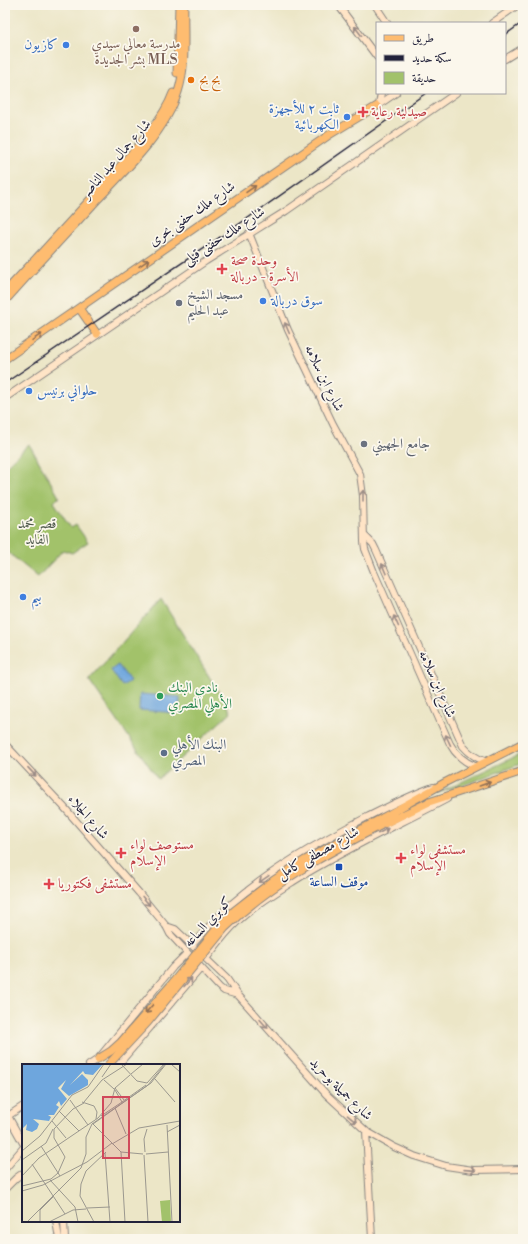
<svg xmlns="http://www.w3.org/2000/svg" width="528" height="1244" font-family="'Libre Bodoni',Amiri,serif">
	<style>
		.green { fill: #a2c26b; stroke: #627253 }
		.water { fill: #6ea6dd; stroke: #48648c }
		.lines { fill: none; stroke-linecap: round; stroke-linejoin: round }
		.secondary-casing { stroke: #878481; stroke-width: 8 }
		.primary-casing { stroke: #878481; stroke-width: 9 }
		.secondary { stroke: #ffe4c6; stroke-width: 6 }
		.primary { stroke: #febc70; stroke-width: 7 }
		.rail { stroke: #22223b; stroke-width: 1.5 }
		.primary-bridge-casing { stroke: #878481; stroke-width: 9; stroke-linecap: butt }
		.primary-bridge { stroke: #febc70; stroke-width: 7 }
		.oneway { stroke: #9c8d87 }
		.oneway2 { stroke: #906f56 }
		.education-dot { fill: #8d6e63; stroke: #fbf7ec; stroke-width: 1.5 }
		.shop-dot { fill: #3f7fe0; stroke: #fbf7ec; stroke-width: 1.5 }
		.food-dot { fill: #e8710a; stroke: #fbf7ec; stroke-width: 1.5 }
		.health-dot { fill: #e0444e; stroke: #fbf7ec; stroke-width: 1.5 }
		.worship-dot { fill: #6b7280; stroke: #fbf7ec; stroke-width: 1.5 }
		.leisure-dot { fill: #2e9e5b; stroke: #fbf7ec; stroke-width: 1.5 }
		.service-dot { fill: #5c6f8a; stroke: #fbf7ec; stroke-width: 1.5 }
		.transit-dot { fill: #1a4fb4; stroke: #fbf7ec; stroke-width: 1.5 }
		.labels { text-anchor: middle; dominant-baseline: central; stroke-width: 3.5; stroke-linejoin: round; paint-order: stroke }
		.education-label { font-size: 14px; fill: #785e54; stroke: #fbf7ec }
		.shop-label { font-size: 14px; fill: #366cbe; stroke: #fbf7ec; text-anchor: start }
		.food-label { font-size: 14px; fill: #c56008; stroke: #fbf7ec; text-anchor: start }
		.health-label { font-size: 14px; fill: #be3a42; stroke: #fbf7ec; text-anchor: start }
		.street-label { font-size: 14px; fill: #22223b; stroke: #fbf7ec }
		.worship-label { font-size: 14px; fill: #5b616d; stroke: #fbf7ec; text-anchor: start }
		.park-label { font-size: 14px; fill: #4f5a4c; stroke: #fbf7ec }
		.leisure-label { font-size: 14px; fill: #27864d; stroke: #fbf7ec; text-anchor: start }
		.service-label { font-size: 14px; fill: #4e5e75; stroke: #fbf7ec; text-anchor: start }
		.transit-label { font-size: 14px; fill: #164399; stroke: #fbf7ec }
		.inset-road { fill: none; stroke: #9b988f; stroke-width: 1 }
		.view { fill: #d1495b; fill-opacity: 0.15; stroke: #d1495b; stroke-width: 2 }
		.inset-edge { fill: none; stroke: #22223b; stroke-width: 2 }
	</style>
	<rect width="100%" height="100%" fill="#fbf7ec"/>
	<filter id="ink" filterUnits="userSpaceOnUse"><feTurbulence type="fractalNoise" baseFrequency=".025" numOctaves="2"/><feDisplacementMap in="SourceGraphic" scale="8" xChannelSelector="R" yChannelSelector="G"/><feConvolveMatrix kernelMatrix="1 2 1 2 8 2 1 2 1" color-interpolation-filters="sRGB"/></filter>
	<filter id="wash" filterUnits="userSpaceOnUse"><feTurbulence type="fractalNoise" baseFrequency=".012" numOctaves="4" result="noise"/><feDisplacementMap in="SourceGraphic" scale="16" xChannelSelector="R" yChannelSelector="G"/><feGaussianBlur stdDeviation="0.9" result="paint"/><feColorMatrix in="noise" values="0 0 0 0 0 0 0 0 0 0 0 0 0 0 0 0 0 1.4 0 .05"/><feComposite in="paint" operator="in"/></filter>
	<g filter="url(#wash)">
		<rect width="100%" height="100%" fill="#ece6c7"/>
		<!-- green -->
		<path class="green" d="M29,444L59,497L54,502L71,528L76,525L88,542L72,553L63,550L38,577L5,550V467Z
			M161,599L231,712L158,779L89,680Z
			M523,753V763L469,783L438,793Z"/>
		<!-- water -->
		<path class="water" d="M118,665L130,681L122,686L111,670Z
			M140,694L180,697L179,713L139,710Z"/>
	</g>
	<g filter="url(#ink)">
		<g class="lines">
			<!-- secondary casing -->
			<g class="secondary-casing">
				<path id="secondary" d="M338,5L377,57
					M375,5L387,23
					M492,23L518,5
					M505,59L523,48
					M379,105L381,93
					M377,106L396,93
					M249,233L288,330L333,424L360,474L363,496L364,542L365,549L374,572L450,744C456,755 464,762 475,766
					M5,398L206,261L286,211L456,93
					M364,535L373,544L376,550L463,746C469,753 475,758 485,761
					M5,744L63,806L139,893L166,926L170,934L219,987L224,991L238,995
					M166,926L175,929L227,979L238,995L326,1094L366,1131L394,1147L414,1156L446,1166L473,1170L523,1169
					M192,945C204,932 216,918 229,906C270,870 319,842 367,817C389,806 410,795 433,787
					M206,959C216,946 225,933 237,922C254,906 275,893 294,881C343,850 396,826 447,799
					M89,1065L98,1059L173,967L187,953
					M118,1065L201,968
					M8,1116L23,1143
					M5,1118L23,1106
					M366,1131L372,1239
					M5,1169L23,1148
					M5,1189L16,1178L23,1173
					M56,1221L59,1239
					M64,1221L65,1239"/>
			</g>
			<!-- primary casing -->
			<g class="primary-casing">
				<path id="primary" d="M177,73L179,5
					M5,292C41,253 77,215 112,175C132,153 163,121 173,93
					M5,301C36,266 68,232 99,198C127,169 166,131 178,92C187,65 183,33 184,5
					M79,308L97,334
					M5,359L329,135L377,106
					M382,818L446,782L523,743
					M384,824L429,802L523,771"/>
			</g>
			<!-- secondary -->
			<use href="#secondary" class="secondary"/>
			<!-- primary -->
			<use href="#primary" class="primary"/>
			<!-- rail -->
			<path class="rail" d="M505,35L523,22
				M5,383L248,218L426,93"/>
			<!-- primary-bridge casing -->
			<g class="primary-bridge-casing">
				<path id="primary-bridge" d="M98,1059L111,1051L121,1042L170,986L218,927L235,910L274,880L305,860L382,818
					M108,1065L148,1022L225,928C271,883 328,853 384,824"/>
			</g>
			<!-- primary-bridge -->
			<use href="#primary-bridge" class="primary-bridge"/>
		</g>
		<!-- one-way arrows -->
		<defs><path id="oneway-shaft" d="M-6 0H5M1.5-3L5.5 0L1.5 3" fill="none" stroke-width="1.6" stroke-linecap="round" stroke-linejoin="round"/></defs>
		<g class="oneway">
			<use href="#oneway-shaft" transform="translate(358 31) rotate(-127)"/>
			<use href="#oneway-shaft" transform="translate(287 328) rotate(-113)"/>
			<use href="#oneway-shaft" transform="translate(363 496) rotate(-90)"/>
			<use href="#oneway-shaft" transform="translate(384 569) rotate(-113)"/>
			<use href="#oneway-shaft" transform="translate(396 621) rotate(-114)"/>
			<use href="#oneway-shaft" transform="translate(448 740) rotate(-115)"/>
			<use href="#oneway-shaft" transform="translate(32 772) rotate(47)"/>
			<use href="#oneway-shaft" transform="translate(383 831) rotate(-27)"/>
			<use href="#oneway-shaft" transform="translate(264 879) rotate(145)"/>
			<use href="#oneway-shaft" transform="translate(146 901) rotate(50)"/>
			<use href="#oneway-shaft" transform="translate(188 982) rotate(-49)"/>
			<use href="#oneway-shaft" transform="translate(264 1024) rotate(48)"/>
			<use href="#oneway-shaft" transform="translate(352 1119) rotate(40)"/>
			<use href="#oneway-shaft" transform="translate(470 1170) rotate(4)"/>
		</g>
		<g class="oneway2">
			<use href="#oneway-shaft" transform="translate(251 189) rotate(-35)"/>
			<use href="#oneway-shaft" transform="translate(144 263) rotate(-35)"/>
			<use href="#oneway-shaft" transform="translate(37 337) rotate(-34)"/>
			<use href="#oneway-shaft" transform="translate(485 784) rotate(-19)"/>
			<use href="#oneway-shaft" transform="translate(149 1009) rotate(131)"/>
		</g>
	</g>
	<!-- markers -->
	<circle class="education-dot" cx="136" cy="29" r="4"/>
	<g class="shop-dot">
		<circle cx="66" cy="45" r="4"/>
		<circle cx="347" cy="117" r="4"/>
		<circle cx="263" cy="301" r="4"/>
		<circle cx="29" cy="391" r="4"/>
		<circle cx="23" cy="597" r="4"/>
	</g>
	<circle class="food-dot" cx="191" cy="80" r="4"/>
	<g class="health-dot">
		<path d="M361 106h4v4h4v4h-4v4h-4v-4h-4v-4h4z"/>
		<path d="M220 263h4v4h4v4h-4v4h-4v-4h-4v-4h4z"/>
		<path d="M119 847h4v4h4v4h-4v4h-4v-4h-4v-4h4z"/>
		<path d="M399 852h4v4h4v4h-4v4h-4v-4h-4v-4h4z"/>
		<path d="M47 878h4v4h4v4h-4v4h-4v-4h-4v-4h4z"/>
	</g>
	<g class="worship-dot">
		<circle cx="179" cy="303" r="4"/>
		<circle cx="364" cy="444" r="4"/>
	</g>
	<circle class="leisure-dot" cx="160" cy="696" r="4"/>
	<circle class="service-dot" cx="164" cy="753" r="4"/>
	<rect class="transit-dot" x="335" y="863" width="8" height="8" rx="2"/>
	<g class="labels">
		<!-- education labels -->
		<g class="education-label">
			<text x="136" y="44">مدرسة معالي سيدي<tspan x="136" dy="16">بشر الجديدة MLS</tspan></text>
		</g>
		<!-- shop labels -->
		<g class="shop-label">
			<text x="58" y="45" text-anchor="end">كازيون</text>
			<text x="339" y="109" text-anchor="end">ثابت ٢ للأجهزة<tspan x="339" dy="16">الكهربائية</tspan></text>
			<text x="271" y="301">سوق دربالة</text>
			<text x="37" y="391">حلواني برنيس</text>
			<text x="31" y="597">بيم</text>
		</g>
		<!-- food labels -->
		<g class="food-label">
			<text x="199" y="80">بح بح</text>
		</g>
		<!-- health labels -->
		<g class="health-label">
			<text x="371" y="112">صيدلية رعاية</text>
			<text x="231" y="261">وحدة صحة<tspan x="231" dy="16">الأسرة - دربالة</tspan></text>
			<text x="130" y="845">مستوصف لواء<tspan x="130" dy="16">الإسلام</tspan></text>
			<text x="410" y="850">مستشفى لواء<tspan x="410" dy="16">الإسلام</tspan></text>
			<text x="58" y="884">مستشفى فكتوريا</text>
		</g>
		<!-- street labels -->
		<g class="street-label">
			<text transform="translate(116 159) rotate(-49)">شارع جمال عبد الناصر</text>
			<text transform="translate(192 214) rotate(-35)">شارع ملك حفنى بحرى</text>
			<text transform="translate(224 236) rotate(-33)">شارع ملك حفنى قبلى</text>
			<text transform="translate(324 378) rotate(64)">شارع ابن سلامه</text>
			<text transform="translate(437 684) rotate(66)">شارع ابن سلامه</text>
			<text transform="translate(88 817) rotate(49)">شارع الجلاء</text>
			<text transform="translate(318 853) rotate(-30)">شارع مصطفى كامل</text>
			<text transform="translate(208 922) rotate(-47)">كوبري الساعه</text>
			<text transform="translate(341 1089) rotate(45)">شارع جميلة بوحريد</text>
		</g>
		<!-- worship labels -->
		<g class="worship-label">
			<text x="187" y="295">مسجد الشيخ<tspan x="187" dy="16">عبد الحليم</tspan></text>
			<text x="372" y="444">جامع الجهيني</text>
		</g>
		<!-- park labels -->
		<g class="park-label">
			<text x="37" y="524">قصر محمد<tspan x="37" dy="16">الفايد</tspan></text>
		</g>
		<!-- leisure labels -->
		<g class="leisure-label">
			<text x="168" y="688">نادي البنك<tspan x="168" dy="16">الأهلي المصري</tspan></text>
		</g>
		<!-- service labels -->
		<g class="service-label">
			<text x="172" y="745">البنك الأهلي<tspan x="172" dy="16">المصري</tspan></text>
		</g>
		<!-- transit labels -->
		<g class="transit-label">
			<text x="339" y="882">موقف الساعة</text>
		</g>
	</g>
	<!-- overview -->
	<g transform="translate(22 1064)">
		<rect width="158" height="158" fill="#ece6c7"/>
		<path d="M148,136L149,158H140L138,137Z" fill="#a2c26b"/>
		<path d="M0,0H81L71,11L63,10L61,7L48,21L60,10L66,16V21L47,32L39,25L44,16L36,24L45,35L39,42L37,37L34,41L37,43L32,51H26L29,53L27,57L11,55L17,60L15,65L10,68L4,66L5,60L0,65Z" fill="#6ea6dd"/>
		<path class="inset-road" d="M99,0L115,17L125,19M149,0L158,8M109,10L121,0M80,13L89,0M133,15L153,38M82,16L92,25M125,19L142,0M93,24L102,36M93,26L100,38M48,36L66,61M60,38L72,42L75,48L74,55M62,38L80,16L105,0M100,38L124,21M93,44L104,70M37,47L57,67M79,52L100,38M30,57L44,74M70,59L99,88L121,90M71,60L129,19L144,0M145,61L150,158M145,68L158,61M90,80L117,64L158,57M19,82L38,112M0,87L18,72L50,31L66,23L82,0M99,88L103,158M123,88L122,75L125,65M83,89L88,158M124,90L146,88M122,91L126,158M0,96L24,79L31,65M10,100L43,150M0,112L17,94L76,54L89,39L93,24L108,11M28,116L53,143L56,158M0,122L29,115L36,109L43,93L32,74V65L51,45L62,39M0,127L21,121L38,112L65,98L90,79M65,144L88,143M5,158L59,104L64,90V73L70,60L126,21L143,0M18,158V146L31,133M27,158L51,146L64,145M72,158L58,132L59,120L64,107L84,88"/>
		<path class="view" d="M81,33H107V94H81Z"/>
		<rect width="158" height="158" class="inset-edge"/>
	</g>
	<!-- margin -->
	<rect width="528" height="1244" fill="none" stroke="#fbf7ec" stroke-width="20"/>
	<!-- legend -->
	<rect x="376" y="22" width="130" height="72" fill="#fbf7ec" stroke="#a4a2a5"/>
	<rect x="384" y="35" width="20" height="6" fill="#febc70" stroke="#a4a2a5"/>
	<text x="412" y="42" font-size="12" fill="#22223b">طريق</text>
	<rect x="384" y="55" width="20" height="6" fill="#22223b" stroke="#a4a2a5"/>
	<text x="412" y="62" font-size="12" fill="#22223b">سكة حديد</text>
	<rect x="384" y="72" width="20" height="12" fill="#a2c26b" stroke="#a4a2a5"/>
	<text x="412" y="82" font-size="12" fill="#22223b">حديقة</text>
</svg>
